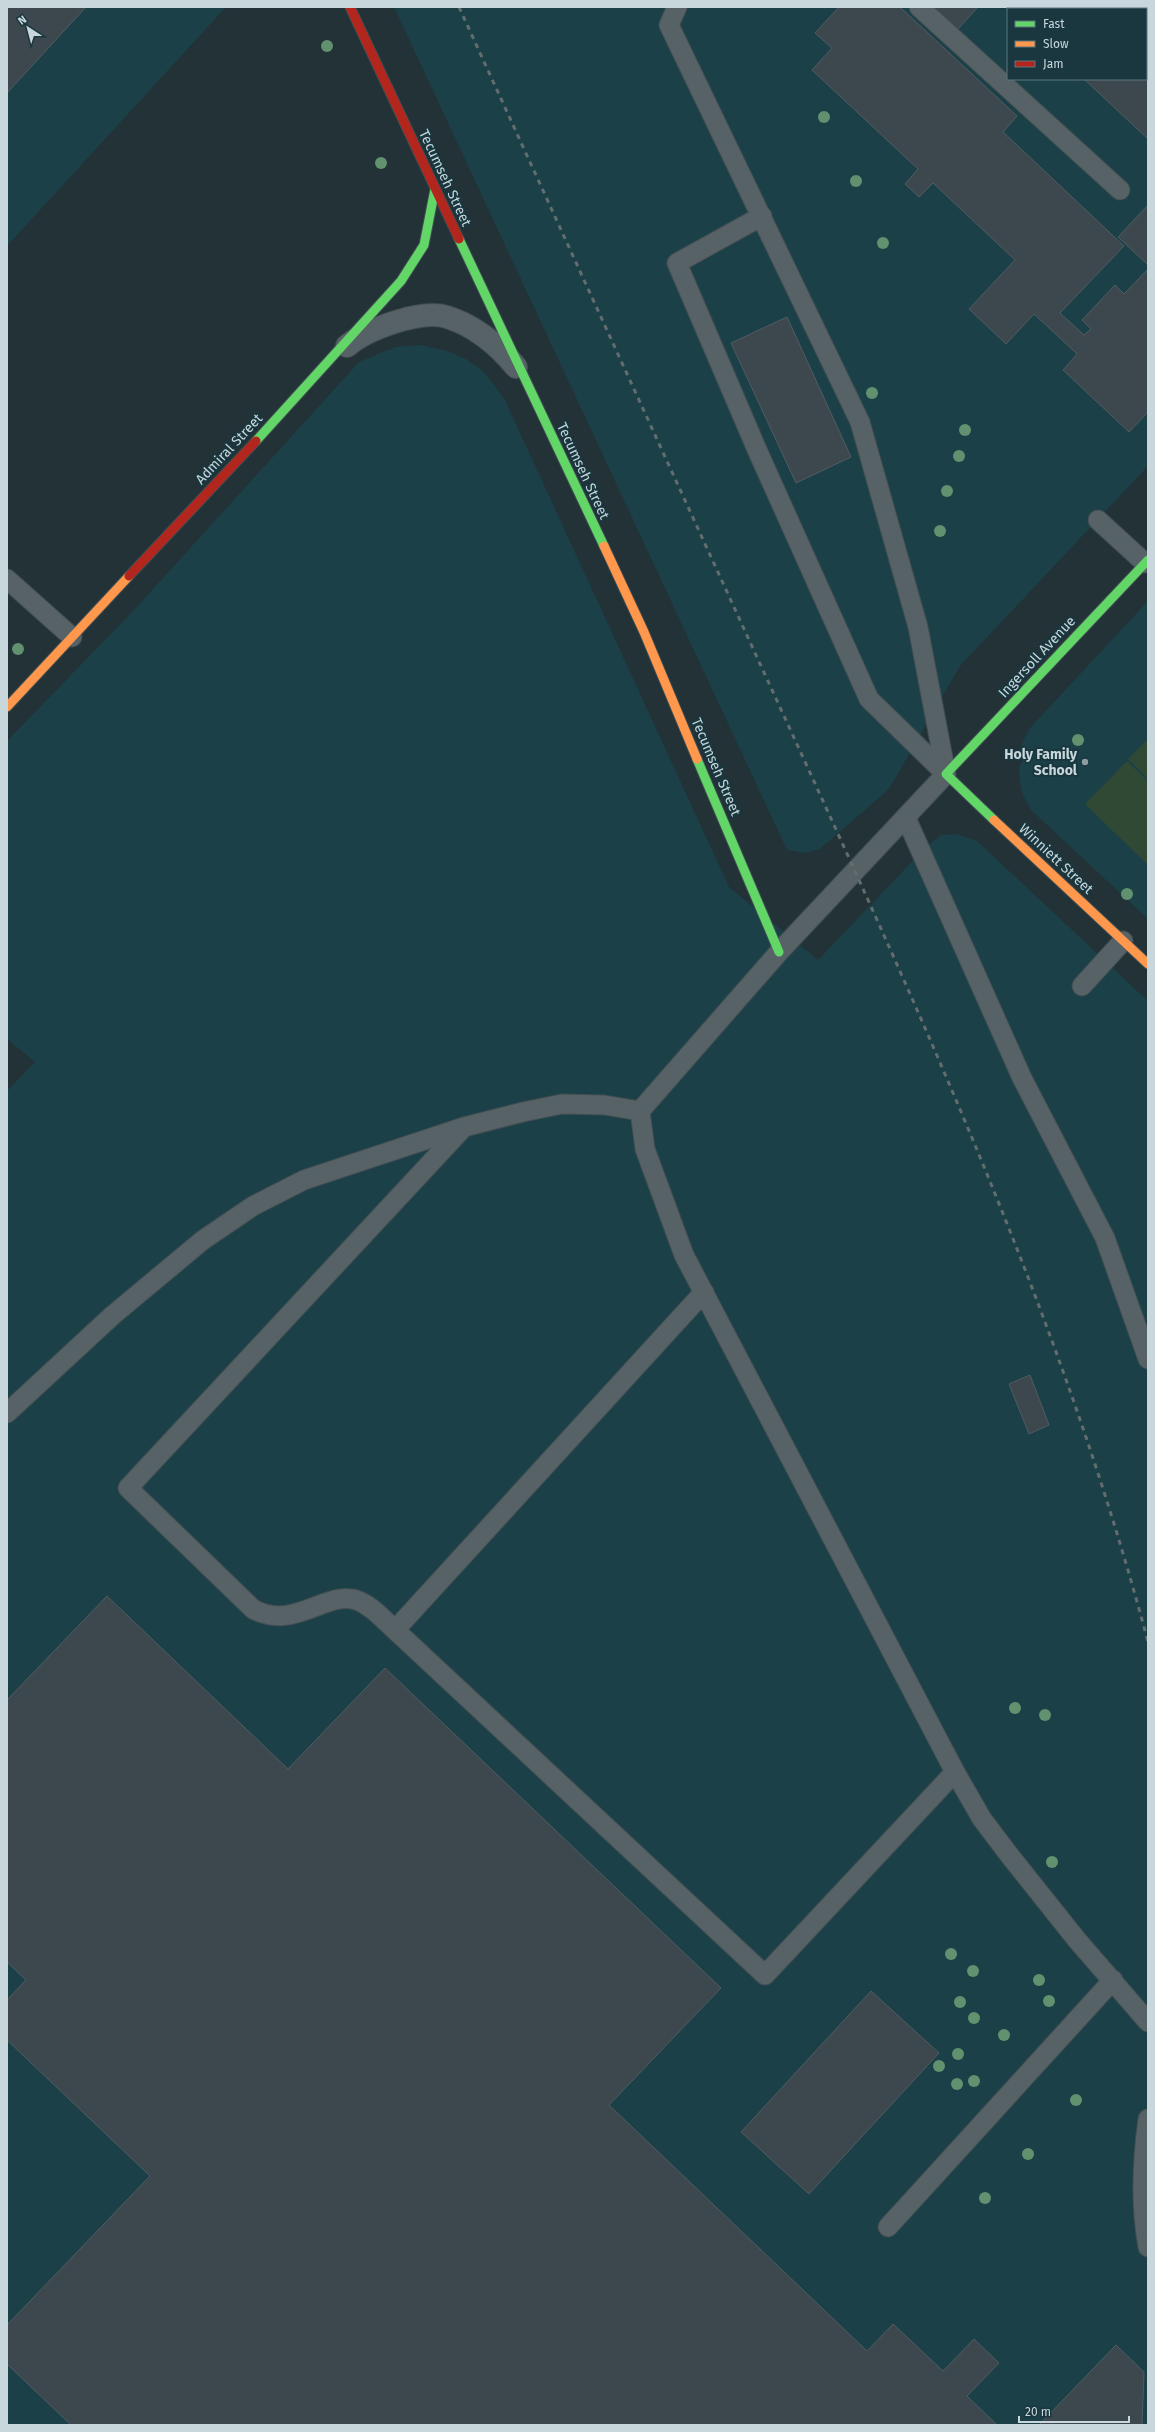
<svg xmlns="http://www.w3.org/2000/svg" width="1155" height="2432" font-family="'Fira Sans',sans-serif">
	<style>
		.built { fill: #1b4048; fill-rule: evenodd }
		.green { fill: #2f4934 }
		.building { fill: #3d484e; stroke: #515c62 }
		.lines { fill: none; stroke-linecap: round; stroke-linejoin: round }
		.lane-casing { stroke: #404e52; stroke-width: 21 }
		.street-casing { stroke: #404e52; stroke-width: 24 }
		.fast-casing { stroke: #404e52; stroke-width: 11 }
		.slow-casing { stroke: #404e52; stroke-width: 11 }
		.jam-casing { stroke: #404e52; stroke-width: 11 }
		.lane { stroke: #576266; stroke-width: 19 }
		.street { stroke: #576266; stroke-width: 22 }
		.fast { stroke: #63d668; stroke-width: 9 }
		.slow { stroke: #ff974d; stroke-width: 9 }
		.jam { stroke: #b3261e; stroke-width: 9 }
		.rail { stroke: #626d6f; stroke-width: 3; stroke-dasharray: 5 5; stroke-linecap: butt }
		.tree { fill: #61916f }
		.poi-dot { fill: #8d9da2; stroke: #1a373f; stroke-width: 1.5 }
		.labels { text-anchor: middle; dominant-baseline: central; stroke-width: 4; stroke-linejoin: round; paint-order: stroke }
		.street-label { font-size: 14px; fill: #c7d7dc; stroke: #1a373f }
		.poi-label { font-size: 14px; font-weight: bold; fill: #c7d7dc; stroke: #1a373f; text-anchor: end }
	</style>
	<rect width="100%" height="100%" fill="#223237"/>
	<!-- built -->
	<path class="built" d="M7,7H226L7,246Z
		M394,7H1148V466L960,666L889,789L820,849L805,853L787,850ZM1008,9H1146V79H1008Z
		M420,345L447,351L466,359L484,372L504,398L729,887L818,960L926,847L941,835L956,834L977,841L1148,1001V2425H7V1091L35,1062L7,1039V741L134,610L359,362L395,347Z
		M1148,601V919L1031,810L1022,793L1020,781L1019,768L1024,757L1017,754L1029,729Z"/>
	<!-- green -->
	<path class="green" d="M1148,739V779L1128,759Z
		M1127,761L1148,781V865L1085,804Z"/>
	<!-- building -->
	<path class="building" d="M7,7H86L7,93Z
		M839,7H900L1017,116L1003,132L1124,246L1060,313L1084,335L1091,329L1082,320L1115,285L1124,294L1148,269V412L1129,432L1063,370L1077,354L1034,314L1006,344L969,309L1015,260L933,183L919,197L905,184L918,169L812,70L832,48L815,33Z
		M933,7H978L957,30Z
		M1007,7H1148V139L1084,79H1146V9H1009Z
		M1148,205V265L1118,237Z
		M787,317L851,457L796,483L731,343Z
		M1030,1375L1049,1425L1029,1434L1009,1384Z
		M107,1596L288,1769L385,1668L721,1988L609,2105L867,2351L893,2324L943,2371L974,2339L999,2363L967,2396L997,2425H71L7,2364V2325L150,2176L7,2040V2000L26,1980L7,1962V1700Z
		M871,1991L939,2053L809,2194L741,2132Z
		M1116,2345L1144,2372L1142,2425H1039Z"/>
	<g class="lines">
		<!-- lane casing -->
		<g class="lane-casing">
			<path id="lane" d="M677,7L669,25L860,422L918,627L946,774
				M919,7L1120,190
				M762,216L677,263L758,452L869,699L946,774
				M1098,520L1145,563
				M7,579L72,637
				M946,774L779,952L640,1111L645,1149L684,1255L955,1772L982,1819L1010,1856L1077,1940L1148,2022
				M906,818L1022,1078L1105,1238L1148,1359
				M1082,986L1123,941
				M704,1292L395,1630L765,1975L955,1772
				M7,1413L113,1315L203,1240L253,1206L304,1180L464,1127L523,1112L562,1104L604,1105L640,1111
				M395,1630C384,1620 373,1607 359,1601C328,1588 294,1632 253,1609L128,1488L464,1127
				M1148,2119C1142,2162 1140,2204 1148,2247
				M888,2227L1113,1980"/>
		</g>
		<!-- street casing -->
		<g class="street-casing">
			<path id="street" d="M347,346C367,329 421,309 447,317C475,326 498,345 516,367"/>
		</g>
		<!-- fast casing -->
		<g class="fast-casing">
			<path id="fast" d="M459,239L604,546
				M256,441L401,281L424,245L435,189
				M697,759L779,952
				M994,820L946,774L1148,560"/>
		</g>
		<!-- slow casing -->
		<g class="slow-casing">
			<path id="slow" d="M604,546L644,632L697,759
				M7,707L129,576
				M994,820L1148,964"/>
		</g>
		<!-- jam casing -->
		<g class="jam-casing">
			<path id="jam" d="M350,7L459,239
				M129,576L256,441"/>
		</g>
		<!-- lane -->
		<use href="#lane" class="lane"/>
		<!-- street -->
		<use href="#street" class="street"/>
		<!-- fast -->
		<use href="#fast" class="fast"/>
		<!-- slow -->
		<use href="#slow" class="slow"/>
		<!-- jam -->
		<use href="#jam" class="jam"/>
		<!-- rail -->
		<path class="rail" d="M459,7C573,256 687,505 801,753C934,1043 1066,1333 1148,1642"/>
	</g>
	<!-- trees -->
	<g class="tree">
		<circle cx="327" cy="46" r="6"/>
		<circle cx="824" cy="117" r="6"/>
		<circle cx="381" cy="163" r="6"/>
		<circle cx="856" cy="181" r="6"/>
		<circle cx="883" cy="243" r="6"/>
		<circle cx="872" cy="393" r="6"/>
		<circle cx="965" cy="430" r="6"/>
		<circle cx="959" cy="456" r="6"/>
		<circle cx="947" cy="491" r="6"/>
		<circle cx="940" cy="531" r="6"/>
		<circle cx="18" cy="649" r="6"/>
		<circle cx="1078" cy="740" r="6"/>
		<circle cx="1127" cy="894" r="6"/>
		<circle cx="1015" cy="1708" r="6"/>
		<circle cx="1045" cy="1715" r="6"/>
		<circle cx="1052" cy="1862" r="6"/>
		<circle cx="951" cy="1954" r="6"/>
		<circle cx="973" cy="1971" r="6"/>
		<circle cx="1039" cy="1980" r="6"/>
		<circle cx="1049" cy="2001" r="6"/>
		<circle cx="960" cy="2002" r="6"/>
		<circle cx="974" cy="2018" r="6"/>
		<circle cx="1004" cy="2035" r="6"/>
		<circle cx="958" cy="2054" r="6"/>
		<circle cx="939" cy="2066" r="6"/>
		<circle cx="974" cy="2081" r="6"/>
		<circle cx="957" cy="2084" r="6"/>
		<circle cx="1076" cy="2100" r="6"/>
		<circle cx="1028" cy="2154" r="6"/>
		<circle cx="985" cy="2198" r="6"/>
	</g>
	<!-- markers -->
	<circle class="poi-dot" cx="1085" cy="762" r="4"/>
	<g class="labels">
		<!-- street labels -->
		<g class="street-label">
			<text transform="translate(445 178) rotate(65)">Tecumseh Street</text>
			<text transform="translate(229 449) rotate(-47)">Admiral Street</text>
			<text transform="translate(583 471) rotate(65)">Tecumseh Street</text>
			<text transform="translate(1037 657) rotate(-47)">Ingersoll Avenue</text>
			<text transform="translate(716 767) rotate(67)">Tecumseh Street</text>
			<text transform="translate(1056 859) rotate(43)">Winniett Street</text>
		</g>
		<!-- poi labels -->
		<g class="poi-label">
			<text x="1077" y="754">Holy Family<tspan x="1077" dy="16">School</tspan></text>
		</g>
	</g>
	<!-- border -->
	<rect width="1155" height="2432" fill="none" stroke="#c7d7dc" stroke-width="16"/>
	<!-- legend -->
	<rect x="1007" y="8" width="140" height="72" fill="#1a373f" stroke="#5f777e"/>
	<rect x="1015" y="21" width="20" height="6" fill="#63d668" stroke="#5f777e"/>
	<text x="1043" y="28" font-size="12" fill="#c7d7dc">Fast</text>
	<rect x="1015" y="41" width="20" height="6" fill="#ff974d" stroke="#5f777e"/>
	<text x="1043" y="48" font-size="12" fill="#c7d7dc">Slow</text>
	<rect x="1015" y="61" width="20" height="6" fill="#b3261e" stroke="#5f777e"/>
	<text x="1043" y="68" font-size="12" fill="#c7d7dc">Jam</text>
	<!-- north arrow -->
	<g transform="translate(28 28) rotate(324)" stroke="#1a373f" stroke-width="3" paint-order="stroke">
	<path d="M0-3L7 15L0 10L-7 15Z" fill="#c7d7dc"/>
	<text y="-6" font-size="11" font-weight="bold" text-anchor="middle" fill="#c7d7dc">N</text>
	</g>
	<!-- scale -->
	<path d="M1019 2416v6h110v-6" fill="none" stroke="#c7d7dc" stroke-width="2"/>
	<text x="1025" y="2416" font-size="12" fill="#c7d7dc" stroke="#1a373f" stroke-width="3" paint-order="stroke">20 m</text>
</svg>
